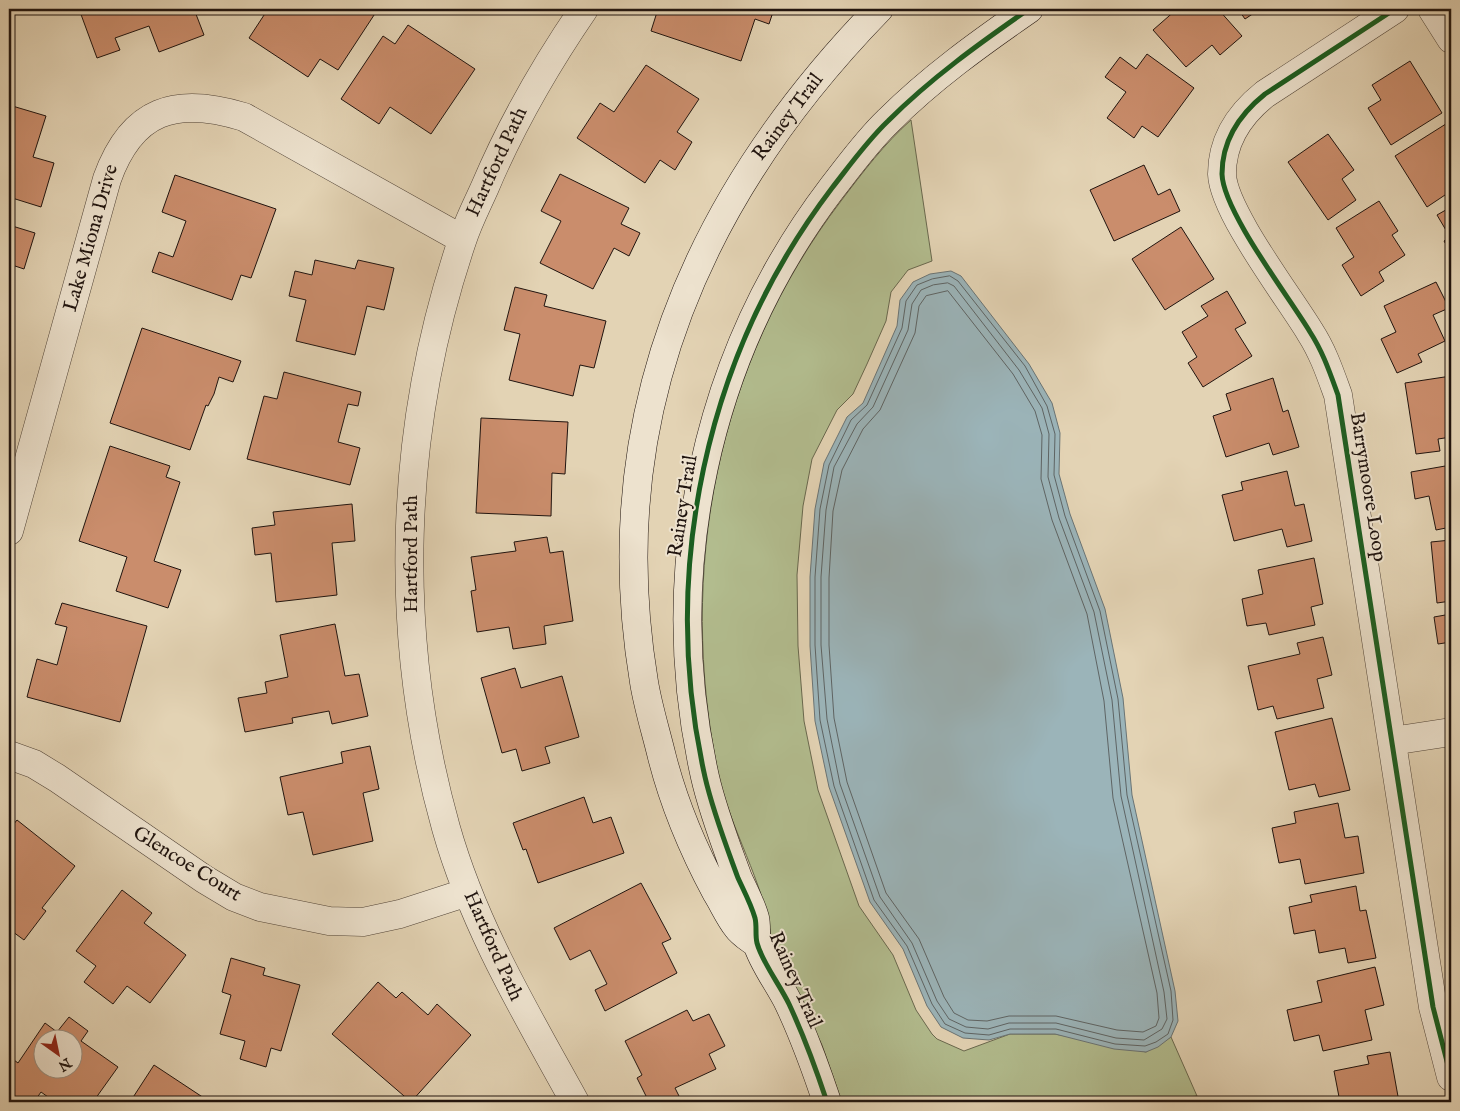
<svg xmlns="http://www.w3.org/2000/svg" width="1460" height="1111" font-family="'IM FELL English',serif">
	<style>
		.green { fill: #b2bc8e; stroke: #69684e }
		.water { fill: #9bb4b9; stroke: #6a7475 }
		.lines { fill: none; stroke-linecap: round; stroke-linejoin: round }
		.shore { stroke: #5e6464; stroke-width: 1 }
		.building { fill: #ca8d6c; stroke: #20140f; fill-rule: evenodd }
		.street-casing { stroke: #514438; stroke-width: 29 }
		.secondary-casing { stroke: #20140f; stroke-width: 29 }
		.street { stroke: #ede2ce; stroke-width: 28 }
		.secondary { stroke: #ede2ce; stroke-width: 28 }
		.cycleway-casing { stroke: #ede2ce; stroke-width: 8 }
		.cycleway { stroke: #1b5e20; stroke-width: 5 }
		.labels { text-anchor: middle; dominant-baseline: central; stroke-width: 4; stroke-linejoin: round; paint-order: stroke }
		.street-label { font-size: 20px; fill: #20140f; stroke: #ede2ce }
	</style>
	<rect width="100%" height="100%" fill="#e3d3b4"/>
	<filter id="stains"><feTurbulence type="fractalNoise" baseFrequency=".004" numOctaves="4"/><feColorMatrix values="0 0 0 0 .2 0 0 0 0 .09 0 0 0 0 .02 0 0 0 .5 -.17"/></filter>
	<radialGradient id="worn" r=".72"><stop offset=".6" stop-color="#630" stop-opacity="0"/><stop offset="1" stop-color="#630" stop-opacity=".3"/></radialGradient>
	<!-- green -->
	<path class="green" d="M911,120L932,261L908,270L891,292L886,321L867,364L853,394L837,410L812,459L803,506L797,575L798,646L804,721L818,790L859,906L893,955L916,1010L932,1034L937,1039L964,1051L1010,1034H1055L1146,1052L1171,1037L1197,1096L1151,1102H842L822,1045L774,946L777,942L771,937C764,882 730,829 718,773C677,571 716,365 841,201C863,172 884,144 911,120Z"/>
	<!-- water -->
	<path class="water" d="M951,271L961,276L1029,364L1052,403L1060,433L1059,474L1070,514L1105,609L1123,698L1132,795L1175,991L1178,1021L1171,1037L1158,1047L1146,1052L1114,1049L1055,1034H1010L989,1040L963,1038L941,1027L927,1006L903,949L870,902L829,787L815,721L810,646V577L815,509L824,463L847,417L863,403L897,326L900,300L913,282L930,274Z"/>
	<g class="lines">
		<!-- shore -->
		<path class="shore" d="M950,276L958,281L1025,366L1047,406L1055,434L1054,475L1065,516L1100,611L1118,699L1127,795L1171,991L1173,1020L1168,1034L1156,1042L1145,1046L1115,1044L1056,1029H1010L989,1035L965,1033L945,1024L932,1004L907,946L874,900L834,786L820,720L815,645V577L820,509L829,465L851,420L867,405L902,328L906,301L917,285L932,279Z
			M948,283L954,286L1019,370L1042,408L1049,434L1048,477L1059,518L1094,612L1112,700L1121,796L1164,992L1167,1019L1162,1029L1144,1040L1116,1038L1056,1023H1009L988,1029L966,1027L949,1019L937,1001L912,943L880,897L840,784L827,719L821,645V577L826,510L834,467L857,424L873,407L908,330L912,304L921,290L933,285Z
			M948,291L1013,374L1035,411L1042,435L1041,479L1052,520L1087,614L1104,701L1113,798L1157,993L1159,1018L1156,1026L1143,1032L1117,1030L1056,1016H1009L987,1021L968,1020L954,1013L944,997L919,939L886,893L847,782L834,718L829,645V578L833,511L842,470L863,429L880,410L915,333L919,306L926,296Z"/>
	</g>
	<!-- building -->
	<path class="building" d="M79,9H194L204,35L159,52L149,26L115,38L120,50L97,58Z
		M268,9H378L338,70L320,59L308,77L249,38Z
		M658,9H774L769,24L755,19L741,61L651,31Z
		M1177,9H1218L1242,36L1220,55L1212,45L1186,67L1153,30Z
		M1238,9H1260L1245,19Z
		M408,25L475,69L431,134L390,107L379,124L341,99L383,36L395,44Z
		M1147,54L1194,88L1158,137L1142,126L1134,138L1107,118L1126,92L1105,77L1120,57L1136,69Z
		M1410,61L1442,113L1391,145L1368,108L1381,100L1372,85Z
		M646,65L699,99L677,132L692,142L675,170L660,160L645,183L577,138L600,103L614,112Z
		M9,105L46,116L33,157L54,163L41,207L9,197Z
		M1449,122L1451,125V191L1427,207L1395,156Z
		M1328,134L1354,170L1342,179L1356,200L1328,220L1288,162Z
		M1144,165L1158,195L1170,189L1180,211L1114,241L1090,190Z
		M560,174L629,208L621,224L640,233L629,256L614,248L593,289L540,263L561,221L541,211Z
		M175,175L276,209L251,278L241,275L232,300L152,272L159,252L173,257L186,221L162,212Z
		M1379,201L1398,231L1392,235L1405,255L1379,272L1384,281L1361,296L1342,265L1354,257L1336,228Z
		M1451,207V253L1444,241L1450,237L1437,215Z
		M9,225L35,233L24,269L9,264Z
		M1181,227L1214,279L1165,310L1132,259Z
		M315,260L355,269L358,260L394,268L384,310L367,306L355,355L296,341L306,300L289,296L295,271L312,275Z
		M1436,282L1449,308L1433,315L1445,341L1418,354L1422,362L1397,373L1381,339L1396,332L1384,306Z
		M515,287L547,295L544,306L606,321L594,368L580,365L573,396L509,380L520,334L504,330Z
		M1227,291L1246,323L1235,329L1252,356L1203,387L1188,363L1197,357L1182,332L1208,316L1201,306Z
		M142,328L241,361L233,382L219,377L214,394L208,406L206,405L190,450L110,423Z
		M284,372L361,392L358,406L348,404L338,442L360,448L350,485L247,459L264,396L277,399Z
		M1451,376V437L1438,439L1440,451L1416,454L1405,383Z
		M1273,378L1283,412L1288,410L1299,447L1273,455L1269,443L1226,457L1213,416L1231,410L1226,394Z
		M481,418L568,422L565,474L552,473L551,516L476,513Z
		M110,446L170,466L166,477L180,482L154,561L181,570L168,608L116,591L127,557L79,541Z
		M1451,465V527L1436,530L1429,496L1415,499L1411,472Z
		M1287,471L1295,506L1304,504L1312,541L1287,547L1282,529L1234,541L1222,495L1243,490L1241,482Z
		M352,504L355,541L332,543L337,595L276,602L271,553L255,555L252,528L275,525L273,512Z
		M547,537L550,553L563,551L573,621L544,626L546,644L513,649L509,627L477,632L471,591L476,590L471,557L516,551L514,542Z
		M1451,540V601L1437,603L1431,542Z
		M1314,558L1323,604L1311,607L1315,625L1269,635L1266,623L1247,626L1242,599L1263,594L1258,570Z
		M62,603L147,626L120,722L27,697L37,659L57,665L67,627L55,624Z
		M1451,614V642L1438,644L1434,617Z
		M335,624L345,676L359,674L368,716L332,724L329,711L292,718L293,723L245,732L238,698L267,693L265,682L288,677L280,635Z
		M1323,637L1332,675L1317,679L1324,708L1277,719L1273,706L1258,710L1248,666L1300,654L1297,643Z
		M515,668L521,688L562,676L579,737L545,747L550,763L522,771L516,749L502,753L481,678Z
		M1332,718L1350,790L1319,797L1315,784L1289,790L1275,732Z
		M370,746L379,789L363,793L373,841L313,855L303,812L288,815L280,777L343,763L341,752Z
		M584,797L593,823L611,817L624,853L538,883L526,849L523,850L513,823Z
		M1338,803L1345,838L1358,836L1364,873L1305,884L1300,859L1279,863L1272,828L1296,823L1294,812Z
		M17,820L75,866L42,908L46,911L24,940L9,929V830Z
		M641,883L671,939L662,943L677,973L605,1011L595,990L607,984L590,950L570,960L554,928Z
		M1356,886L1360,911L1366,910L1376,958L1348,963L1345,948L1319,953L1315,930L1294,934L1289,907L1312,902L1310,895Z
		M122,890L152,913L144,923L186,955L150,1003L127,986L113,1004L84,982L96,966L76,951Z
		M231,958L265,968L263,975L300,985L281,1051L271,1048L266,1067L240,1059L245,1041L220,1034L231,995L222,992Z
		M1375,967L1384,1005L1365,1010L1372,1040L1323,1051L1319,1035L1294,1041L1287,1010L1322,1002L1317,981Z
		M378,982L396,998L402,992L428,1015L437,1004L471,1035L411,1102L332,1034Z
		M687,1010L693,1021L709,1014L725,1046L709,1054L716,1069L675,1088L682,1102H649L637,1078L642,1075L625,1041Z
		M69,1017L88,1031L81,1041L118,1067L93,1102H55L41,1092L34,1102H24L9,1092V1060L10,1057L18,1063L45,1023L57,1032ZM42,1038H72V1068H42Z
		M1390,1052L1399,1102H1340L1334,1071L1369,1064L1367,1056Z
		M154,1065L207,1100L205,1102H130Z"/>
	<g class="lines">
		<!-- street casing -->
		<g class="street-casing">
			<path id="street" d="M1395,9L1265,94C1240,114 1222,139 1222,174C1223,211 1289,297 1310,332C1323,352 1330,373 1338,395L1433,1007L1451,1077
				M1432,9L1451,39
				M9,531L107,179C132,109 176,96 244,117L462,239
				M1392,741L1451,732
				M9,755L34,764L57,778L204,879L234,897L260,907L329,921L363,922L400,914L468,892
				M575,1102C526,1013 474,927 446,828C392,636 398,430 462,241C468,222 477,205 485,187C512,123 545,66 584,9"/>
		</g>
		<!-- secondary casing -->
		<g class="secondary-casing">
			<path id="secondary" d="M757,944C751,939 742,934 737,927C729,917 723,903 716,892C693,849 674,804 662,757C656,732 648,707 644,682C600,418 697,196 879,9
				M827,1102C816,1069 804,1036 789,1004C780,985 762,962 757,943C755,935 757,926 755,918C751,904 744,891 738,878C726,845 713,812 705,777C659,572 705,355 832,188C850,165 867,141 888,121C931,78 980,43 1029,9"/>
		</g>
		<!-- street -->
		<use href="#street" class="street"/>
		<!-- secondary -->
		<use href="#secondary" class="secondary"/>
		<!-- cycleway casing -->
		<g class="cycleway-casing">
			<path id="cycleway" d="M1395,9L1265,94C1240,114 1222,139 1222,174C1223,211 1289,297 1310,332C1323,352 1330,373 1338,395L1433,1007L1451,1077
				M827,1102C816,1069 804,1036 789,1004C780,985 762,962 757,943C755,935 757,926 755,918C751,904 744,891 738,878C726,845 713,812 705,777C659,572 705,355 832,188C850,165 867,141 888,121C931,78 980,43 1029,9"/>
		</g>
		<!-- cycleway -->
		<use href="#cycleway" class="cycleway"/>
	</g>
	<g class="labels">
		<!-- street labels -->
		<g class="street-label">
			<text transform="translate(788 117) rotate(-53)">Rainey Trail</text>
			<text transform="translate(497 162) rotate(-65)">Hartford Path</text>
			<text transform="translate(91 238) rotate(-74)">Lake Miona Drive</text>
			<text transform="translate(1368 487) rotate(81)">Barrymoore Loop</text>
			<text transform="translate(683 506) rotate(-81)">Rainey Trail</text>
			<text transform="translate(411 554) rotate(-90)">Hartford Path</text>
			<text transform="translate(187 864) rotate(32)">Glencoe Court</text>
			<text transform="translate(493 946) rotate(66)">Hartford Path</text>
			<text transform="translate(795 980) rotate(66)">Rainey Trail</text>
		</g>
	</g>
	<!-- margin -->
	<rect width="1460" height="1111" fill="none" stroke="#e3d3b4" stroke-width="30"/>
	<rect x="10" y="10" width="1440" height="1091" fill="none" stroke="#20140f" stroke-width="2.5"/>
	<rect x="15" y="15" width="1430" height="1081" fill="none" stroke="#20140f"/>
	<!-- north arrow -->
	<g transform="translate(58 1054) rotate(147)"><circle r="24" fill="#ede2ce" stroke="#9b9082"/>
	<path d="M0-4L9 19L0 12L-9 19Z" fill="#8f2418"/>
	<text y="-8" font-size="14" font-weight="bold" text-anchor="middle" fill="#20140f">N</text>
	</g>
	<rect width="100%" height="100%" filter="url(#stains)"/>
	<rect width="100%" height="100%" fill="url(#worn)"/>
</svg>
